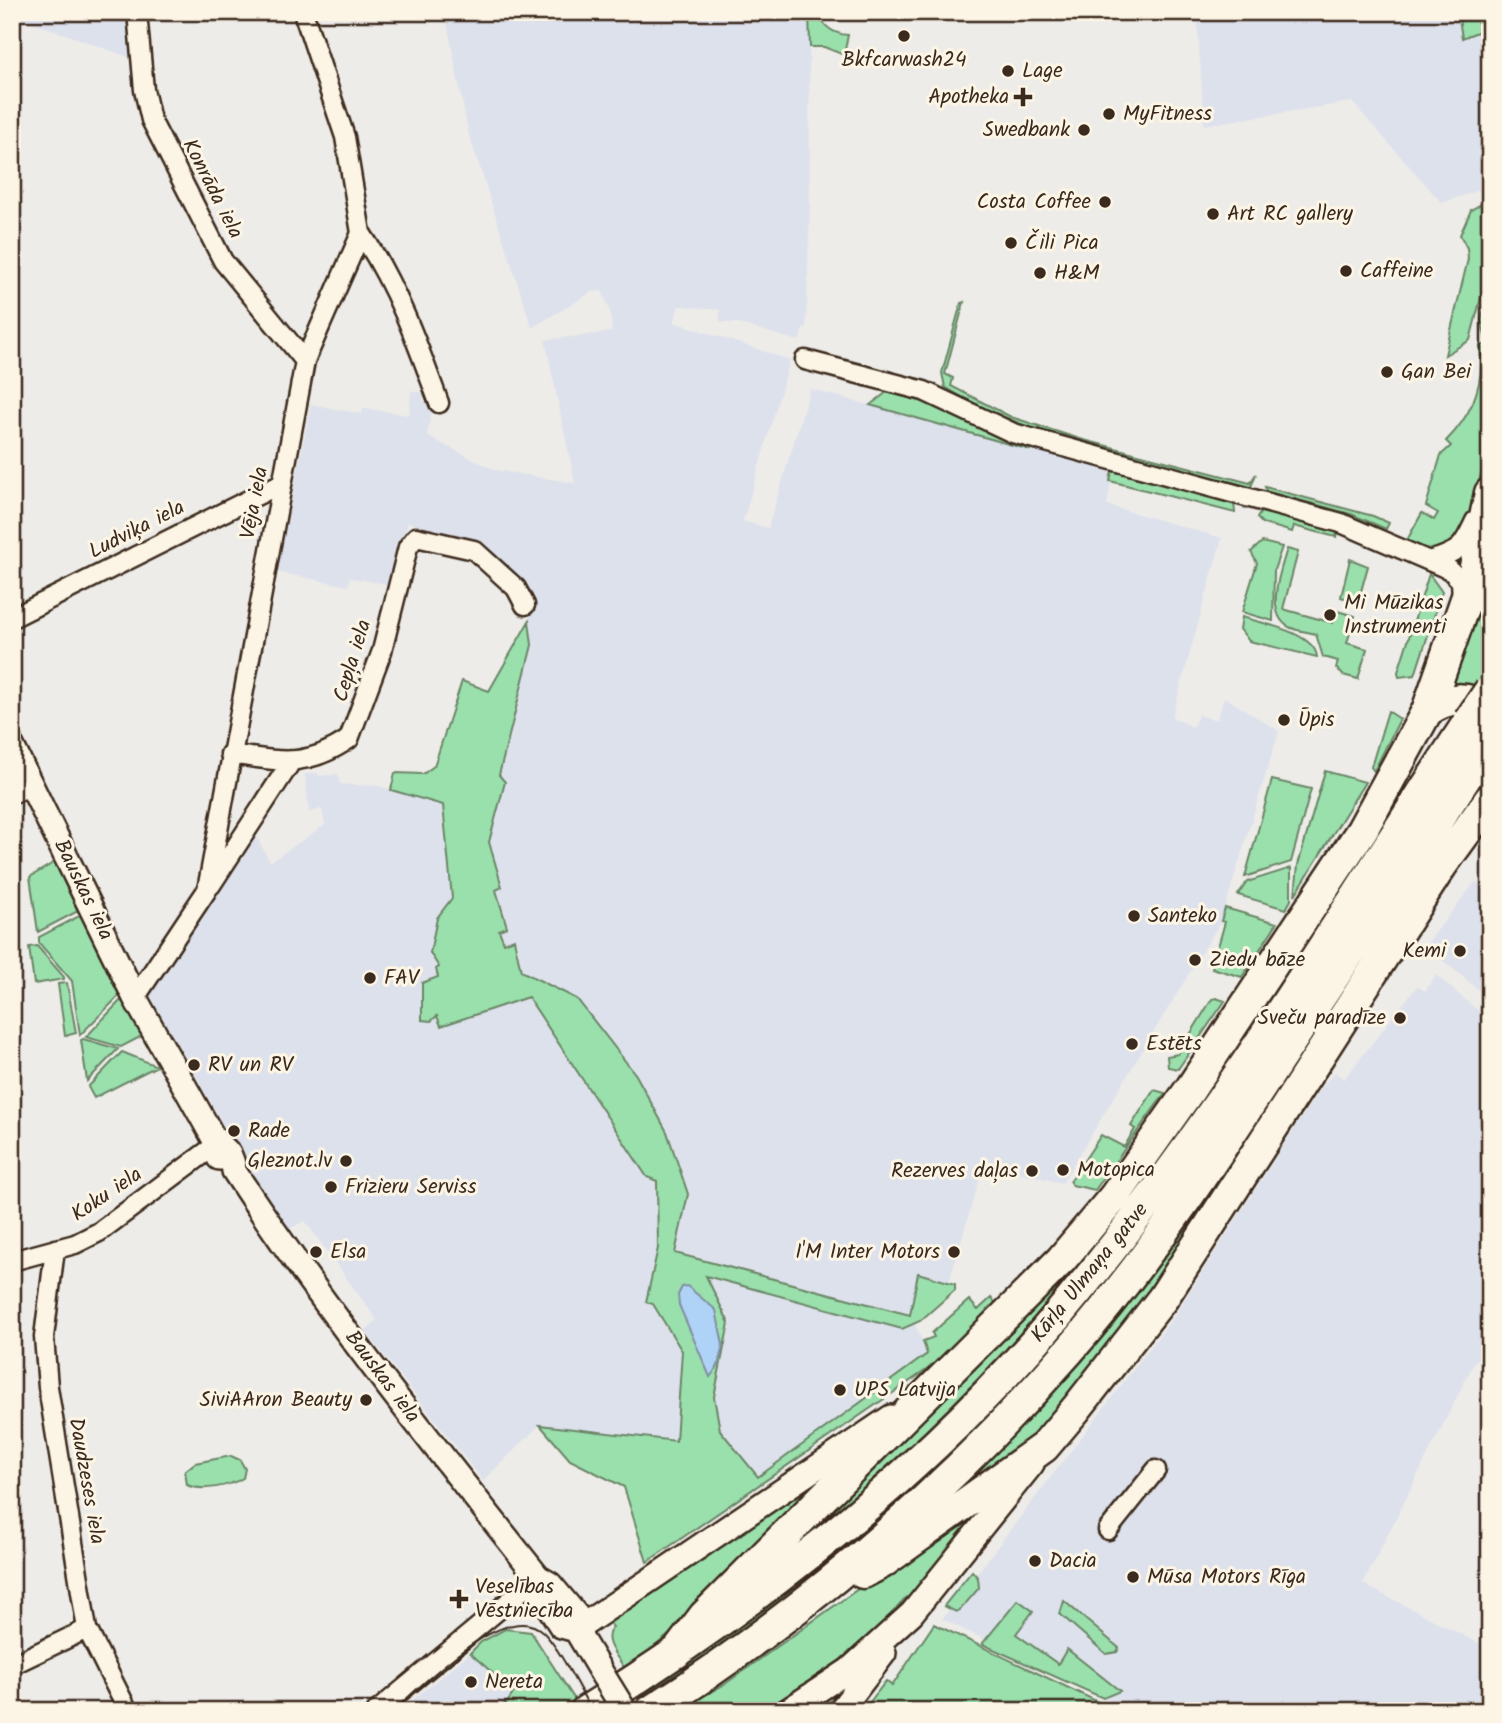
<svg xmlns="http://www.w3.org/2000/svg" width="1502" height="1723" font-family="Kalam,sans-serif">
	<style>
		.built { fill: #dde1ec }
		.green { fill: #9ae0ad; stroke: #6a8566; stroke-width: 2 }
		.water { fill: #afd3f7; stroke: #818fa0; stroke-width: 2 }
		.lines { fill: none; stroke-linecap: round; stroke-linejoin: round }
		.street-casing { stroke: #3b2a1e; stroke-width: 23 }
		.secondary-casing { stroke: #3b2a1e; stroke-width: 28 }
		.highway-casing { stroke: #3b2a1e; stroke-width: 35 }
		.street { stroke: #fcf5e5; stroke-width: 18 }
		.secondary { stroke: #fcf5e5; stroke-width: 23 }
		.highway { stroke: #fcf5e5; stroke-width: 30 }
		.tram { stroke: #3b2a1e; stroke-width: 2 }
		.secondary-bridge-casing { stroke: #3b2a1e; stroke-width: 28; stroke-linecap: butt }
		.highway-bridge-casing { stroke: #3b2a1e; stroke-width: 35; stroke-linecap: butt }
		.secondary-bridge { stroke: #fcf5e5; stroke-width: 23 }
		.highway-bridge { stroke: #fcf5e5; stroke-width: 30 }
		.poi-dot { fill: #3b2a1e; stroke: #fcf5e5; stroke-width: 2.5 }
		.labels { text-anchor: middle; dominant-baseline: central; stroke-width: 6; stroke-linejoin: round; paint-order: stroke }
		.poi-label { font-size: 21px; fill: #3b2a1e; stroke: #fcf5e5; text-anchor: start }
		.street-label { font-size: 21px; fill: #3b2a1e; stroke: #fcf5e5 }
	</style>
	<rect width="100%" height="100%" fill="#eeece8"/>
	<filter id="ink" filterUnits="userSpaceOnUse"><feTurbulence type="fractalNoise" baseFrequency=".0143" numOctaves="2"/><feDisplacementMap in="SourceGraphic" scale="14" xChannelSelector="R" yChannelSelector="G"/><feConvolveMatrix kernelMatrix="1 2 1 2 8 2 1 2 1" color-interpolation-filters="sRGB"/></filter>
	<g filter="url(#ink)">
		<!-- built -->
		<path class="built" d="M12,12H128L134,59L12,15Z
			M445,12H809L810,205L806,329H803L799,341L736,323L720,322V310L679,306L674,322L790,360L743,521L768,528L810,389L1113,471L1107,505L1222,538L1172,717L1193,727L1198,715L1217,720L1224,697L1279,731L1221,921L1062,1183L984,1164L949,1282L918,1274L911,1316L928,1353L758,1477L720,1430L714,1397L728,1323L697,1259L674,1253L688,1194L636,1075L577,999L521,971L517,943H504L499,930L507,927L496,889L502,887L489,842L505,782L499,776L532,645L529,621L534,597L516,579L456,539L408,522L392,585L350,578L348,586L277,572L311,404L362,414L363,408L409,415L411,391L425,393L423,401L433,403L427,436L495,470L575,483L545,340L612,332L610,311L602,291L592,292L532,328L468,131Z
			M1197,12H1490V186L1442,203L1352,102L1204,125Z
			M318,773L319,776L338,774L340,784L379,786L443,805L452,898L437,918L430,953L439,968L430,1019L438,1016L441,1026L528,997L647,1177L657,1180L658,1248L646,1301L653,1304L682,1351L676,1442L540,1425L483,1481L365,1331L377,1320L305,1221L289,1229L256,1183L150,996L256,836L270,862L325,825L322,809L309,812L305,774Z
			M1476,881L1490,895V999L1425,946Z
			M1436,975L1490,1021V1345L1474,1363L1363,1584L1490,1649V1711H1131L942,1619L1172,1319L1319,1090L1335,1072L1344,1079L1417,986L1425,991Z
			M470,1653L514,1692L507,1703L491,1711H399Z"/>
		<!-- green -->
		<path class="green" d="M809,12H818C823,27 833,34 848,35L844,55L824,47H810Z
			M1458,12H1490V27L1462,38Z
			M1490,199V263L1470,340L1445,355L1468,259L1467,248L1460,235L1471,210Z
			M1490,286V445L1461,539L1458,543L1430,552L1406,542L1422,513L1434,520L1438,513L1426,506L1441,455L1451,446L1446,441C1473,414 1485,383 1480,346L1487,344L1481,320Z
			M964,302L945,374L953,378L951,386L1011,417L1080,439L1250,483L1256,474L1251,487C1148,460 1037,443 945,387L942,373L961,303Z
			M887,392L942,407L1031,447L1030,450L870,405Z
			M1112,471L1234,502L1235,513L1110,481Z
			M1265,487L1373,516L1389,523L1386,529L1351,514L1266,491Z
			M1262,510L1338,530L1336,537L1294,526L1292,532L1262,523L1257,518Z
			M1262,542L1282,547L1274,570L1273,621L1242,612L1257,563L1251,552Z
			M1287,549L1298,552L1283,609L1333,623L1337,611L1355,616L1347,643L1367,649L1358,679L1343,675L1336,668L1338,661L1323,657L1316,634C1308,632 1297,631 1289,627C1264,613 1281,569 1287,549Z
			M1350,559L1368,566L1358,602L1341,597Z
			M1429,574L1442,592L1415,675L1399,677L1398,672Z
			M1479,580L1490,629V665L1470,694L1454,691L1446,682Z
			M1242,617C1262,623 1315,633 1317,657L1249,641L1240,629Z
			M529,621L532,645L499,775L505,782L489,842L502,887L496,890L507,927L499,930L504,943L514,939L521,971L577,999L636,1075L667,1132L688,1194L675,1253L910,1315L918,1273L955,1284V1290L920,1321L902,1329L706,1276L729,1323L714,1397L720,1430L758,1477L927,1354L923,1341L934,1337L932,1333L969,1300L978,1310L991,1298L996,1303L967,1336L932,1366L647,1562L624,1487L570,1460L540,1425L676,1441L682,1351L653,1304L646,1302L658,1248L657,1181L647,1177L528,997L441,1026L437,1016L431,1021L422,1020V983L438,977L436,969L439,967L430,953L437,918L452,898L443,805L391,790L395,773L423,774L434,766L462,681L489,691Z
			M1388,711L1400,719L1374,771L1371,767Z
			M1325,771L1365,782L1295,895L1298,865Z
			M1272,780L1311,789L1291,862L1245,877Z
			M55,862L78,911L38,932L30,877Z
			M1291,868V900L1286,909L1238,895L1247,882Z
			M1225,908L1277,923L1242,977L1212,968L1225,922L1221,921Z
			M81,915L120,995L80,1035L72,981L39,943V937Z
			M37,946L64,977V979L34,984L29,947Z
			M67,983L76,1033L65,1036L58,984Z
			M1216,998L1225,1001L1178,1069L1168,1067L1167,1056L1178,1054L1212,999Z
			M122,999L142,1036L121,1047L86,1037Z
			M83,1039L118,1049L87,1081L81,1040Z
			M122,1052L157,1066L94,1098L88,1087Z
			M1154,1090L1165,1093L1095,1190L1072,1185L1070,1182L1101,1135L1124,1147L1135,1129L1131,1126Z
			M1155,1155L1161,1159L1122,1218L1042,1317L899,1463L743,1591Z
			M1175,1189C1090,1322 976,1439 857,1543C791,1600 716,1650 644,1700L642,1696L735,1631L826,1558Z
			M1193,1212L1200,1216L1166,1277L1023,1451L884,1554Z
			M852,1455L700,1609L626,1670C618,1657 600,1640 613,1627L609,1622Z
			M231,1456L240,1460L245,1469L243,1478C230,1486 202,1492 187,1485L185,1471L195,1463Z
			M995,1491L913,1601L907,1597L880,1626L839,1661L767,1711H678L725,1684Z
			M972,1571L978,1578L979,1588L960,1610L956,1612L944,1606Z
			M1018,1600L1033,1611L1016,1634L1058,1664L1067,1649L1120,1691L1103,1698L982,1644Z
			M1064,1601L1119,1648L1117,1652L1106,1654L1060,1614Z
			M934,1624L1117,1711H863L886,1681L892,1686Z
			M505,1629L531,1632L577,1703L563,1711H491L507,1703L514,1692L470,1653L481,1642Z"/>
		<!-- water -->
		<path class="water" d="M687,1286L716,1310L723,1345L718,1366L710,1377L679,1305L678,1295L682,1287Z"/>
		<g class="lines">
			<!-- street casing -->
			<g class="street-casing">
				<path id="street" d="M137,12L144,90L151,120L223,261L305,361
					M361,233C396,284 418,345 439,403
					M805,360L924,391L1013,433L1341,523L1450,570L1461,581L1462,598
					M1432,560C1460,552 1463,547 1475,521
					M12,618L282,483
					M230,754C279,761 305,769 349,739L382,651L408,547L416,537L474,550L516,588L525,605
					M12,794L31,785
					M211,885L291,762
					M135,998L207,890L305,361L361,233L345,137L303,12
					M55,1249L44,1337L48,1387L87,1629L128,1711
					M12,1261L75,1244L99,1232L217,1144
					M1108,1530L1156,1470
					M12,1665L87,1629
					M377,1711L538,1577"/>
			</g>
			<!-- secondary casing -->
			<g class="secondary-casing">
				<path id="secondary" d="M12,746L135,998L217,1144L219,1158
					M217,1144C228,1149 233,1159 234,1171C327,1313 433,1445 538,1577L550,1584L577,1616L576,1630L604,1677
					M538,1577L539,1592L561,1626L576,1630
					M576,1630L891,1417
					M787,1711L849,1670L912,1613L1032,1464
					M840,1711L884,1653"/>
			</g>
			<!-- highway casing -->
			<g class="highway-casing">
				<path id="highway" d="M1427,711C1449,696 1466,696 1490,708
					M863,1573L882,1563L1044,1447L1076,1409L1163,1298L1442,865L1490,799
					M676,1653L704,1616L1061,1260L1114,1197L1191,1088L1362,830L1427,711L1472,582L1490,493
					M586,1711C755,1605 915,1481 1046,1329C1207,1142 1334,927 1469,721
					M651,1711C806,1612 948,1490 1069,1351C1148,1261 1213,1161 1278,1061C1349,955 1419,848 1490,741"/>
			</g>
			<!-- street -->
			<use href="#street" class="street"/>
			<!-- secondary -->
			<use href="#secondary" class="secondary"/>
			<!-- highway -->
			<use href="#highway" class="highway"/>
			<!-- tram -->
			<path class="tram" d="M393,1711C421,1687 508,1595 544,1633C560,1649 579,1689 592,1711"/>
			<!-- secondary-bridge casing -->
			<g class="secondary-bridge-casing">
				<path id="secondary-bridge" d="M604,1677L625,1711"/>
			</g>
			<!-- highway-bridge casing -->
			<g class="highway-bridge-casing">
				<path id="highway-bridge" d="M1469,721L1490,690"/>
			</g>
			<!-- secondary-bridge -->
			<use href="#secondary-bridge" class="secondary-bridge"/>
			<!-- highway-bridge -->
			<use href="#highway-bridge" class="highway-bridge"/>
		</g>
	</g>
	<!-- markers -->
	<g class="poi-dot">
		<circle cx="904" cy="36" r="7"/>
		<circle cx="1008" cy="71" r="7"/>
		<path d="M1019.5 86.5h7v7h7v7h-7v7h-7v-7h-7v-7h7z"/>
		<circle cx="1109" cy="114" r="7"/>
		<circle cx="1084" cy="130" r="7"/>
		<circle cx="1105" cy="202" r="7"/>
		<circle cx="1213" cy="214" r="7"/>
		<circle cx="1011" cy="243" r="7"/>
		<circle cx="1346" cy="271" r="7"/>
		<circle cx="1040" cy="273" r="7"/>
		<circle cx="1387" cy="372" r="7"/>
		<circle cx="1330" cy="615" r="7"/>
		<circle cx="1284" cy="720" r="7"/>
		<circle cx="1134" cy="916" r="7"/>
		<circle cx="1460" cy="951" r="7"/>
		<circle cx="1195" cy="960" r="7"/>
		<circle cx="370" cy="978" r="7"/>
		<circle cx="1400" cy="1018" r="7"/>
		<circle cx="1132" cy="1044" r="7"/>
		<circle cx="194" cy="1065" r="7"/>
		<circle cx="234" cy="1131" r="7"/>
		<circle cx="346" cy="1161" r="7"/>
		<circle cx="1063" cy="1170" r="7"/>
		<circle cx="1032" cy="1171" r="7"/>
		<circle cx="331" cy="1187" r="7"/>
		<circle cx="316" cy="1252" r="7"/>
		<circle cx="954" cy="1252" r="7"/>
		<circle cx="840" cy="1390" r="7"/>
		<circle cx="366" cy="1400" r="7"/>
		<circle cx="1035" cy="1561" r="7"/>
		<circle cx="1133" cy="1577" r="7"/>
		<path d="M455.5 1588.5h7v7h7v7h-7v7h-7v-7h-7v-7h7z"/>
		<circle cx="471" cy="1682" r="7"/>
	</g>
	<g class="labels">
		<!-- poi labels -->
		<g class="poi-label">
			<text x="904" y="60" text-anchor="middle">Bkfcarwash24</text>
			<text x="1022" y="71">Lage</text>
			<text x="1009" y="97" text-anchor="end">Apotheka</text>
			<text x="1123" y="114">MyFitness</text>
			<text x="1070" y="130" text-anchor="end">Swedbank</text>
			<text x="1091" y="202" text-anchor="end">Costa Coffee</text>
			<text x="1227" y="214">Art RC gallery</text>
			<text x="1025" y="243">Čili Pica</text>
			<text x="1360" y="271">Caffeine</text>
			<text x="1054" y="273">H&amp;M</text>
			<text x="1401" y="372">Gan Bei</text>
			<text x="1344" y="603">Mi Mūzikas<tspan x="1344" dy="24">Instrumenti</tspan></text>
			<text x="1298" y="720">Ūpis</text>
			<text x="1148" y="916">Santeko</text>
			<text x="1446" y="951" text-anchor="end">Kemi</text>
			<text x="1209" y="960">Ziedu bāze</text>
			<text x="384" y="978">FAV</text>
			<text x="1386" y="1018" text-anchor="end">Sveču paradīze</text>
			<text x="1146" y="1044">Estēts</text>
			<text x="208" y="1065">RV un RV</text>
			<text x="248" y="1131">Rade</text>
			<text x="332" y="1161" text-anchor="end">Gleznot.lv</text>
			<text x="1077" y="1170">Motopica</text>
			<text x="1018" y="1171" text-anchor="end">Rezerves daļas</text>
			<text x="345" y="1187">Frizieru Serviss</text>
			<text x="330" y="1252">Elsa</text>
			<text x="940" y="1252" text-anchor="end">I'M Inter Motors</text>
			<text x="854" y="1390">UPS Latvija</text>
			<text x="352" y="1400" text-anchor="end">SiviAAron Beauty</text>
			<text x="1049" y="1561">Dacia</text>
			<text x="1147" y="1577">Mūsa Motors Rīga</text>
			<text x="475" y="1587">Veselības<tspan x="475" dy="24">Vēstniecība</tspan></text>
			<text x="485" y="1682">Nereta</text>
		</g>
		<!-- street labels -->
		<g class="street-label">
			<text transform="translate(212 189) rotate(63)">Konrāda iela</text>
			<text transform="translate(255 503) rotate(-79)">Vēja iela</text>
			<text transform="translate(137 530) rotate(-27)">Ludviķa iela</text>
			<text transform="translate(353 661) rotate(-73)">Cepļa iela</text>
			<text transform="translate(83 890) rotate(64)">Bauskas iela</text>
			<text transform="translate(107 1195) rotate(-34)">Koku iela</text>
			<text transform="translate(1090 1273) rotate(-51)">Kārļa Ulmaņa gatve</text>
			<text transform="translate(382 1377) rotate(53)">Bauskas iela</text>
			<text transform="translate(86 1481) rotate(80)">Daudzeses iela</text>
		</g>
	</g>
	<!-- margin -->
	<rect width="1502" height="1723" fill="none" stroke="#fcf5e5" stroke-width="42"/>
	<rect x="21" y="21" width="1460" height="1681" fill="none" stroke="#3b2a1e" stroke-width="2.5" filter="url(#ink)"/>
</svg>
